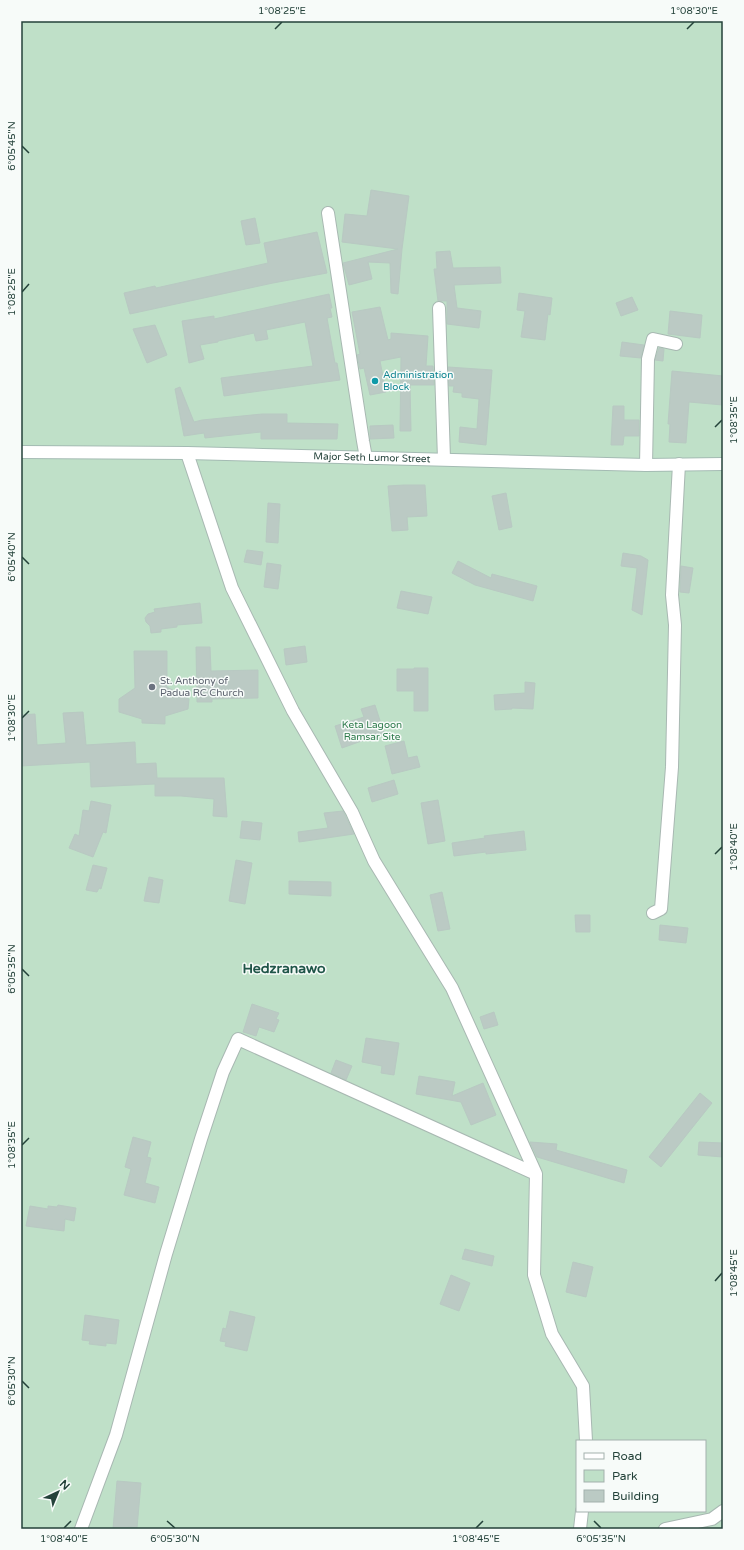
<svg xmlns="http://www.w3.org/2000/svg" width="744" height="1550" font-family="'Varela Round',sans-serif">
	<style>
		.green { fill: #bfe0c8; fill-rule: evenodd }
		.building { fill: #bbcac4; stroke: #b8c9c2 }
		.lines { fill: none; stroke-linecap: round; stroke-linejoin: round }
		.street-casing { stroke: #a8b8b2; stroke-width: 14 }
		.secondary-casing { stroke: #a4bbb3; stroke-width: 14 }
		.street { stroke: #fff; stroke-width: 12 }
		.secondary { stroke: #fff; stroke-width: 12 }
		.ticks { fill: none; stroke: #24423a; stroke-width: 1.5 }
		.culture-dot { fill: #0f9aa8; stroke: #f7fbf9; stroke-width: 1.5 }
		.worship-dot { fill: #6b7280; stroke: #f7fbf9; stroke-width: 1.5 }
		.labels { text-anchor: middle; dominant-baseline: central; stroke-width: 3; stroke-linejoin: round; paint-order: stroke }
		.culture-label { font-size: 10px; fill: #0d838f; stroke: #f7fbf9; text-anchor: start }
		.street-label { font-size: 10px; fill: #24423a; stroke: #f7fbf9 }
		.worship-label { font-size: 10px; fill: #5b616d; stroke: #f7fbf9; text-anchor: start }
		.park-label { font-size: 10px; fill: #2d7a4b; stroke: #f7fbf9 }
		.district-label { font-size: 14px; font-weight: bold; fill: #1f5548; stroke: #f7fbf9 }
		.neatline { fill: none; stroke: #24423a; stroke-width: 1.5 }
		.ticks-label { font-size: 10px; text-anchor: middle; fill: #24423a }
	</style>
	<rect width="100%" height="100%" fill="#e6efeb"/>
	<!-- green -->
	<path class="green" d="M21,21H723V1529H21ZM577,1441H705V1511H577Z"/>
	<!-- building -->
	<path class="building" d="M371,190L409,196L402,249L398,294L391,293L390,263L368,262L372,279L349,285L343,263L398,249L342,242L345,214L367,216Z
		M255,218L260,243L246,245L241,221Z
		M317,232L327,273L273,283L130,314L124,293L155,286L156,288L268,263L264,243Z
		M450,251L453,268L500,267L501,283L454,285L457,308L481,311L479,328L447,324V301H438L434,269H437L436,252Z
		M519,293L552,298L550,315L548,314L545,340L521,337L525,311L517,310Z
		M329,294L332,308H330L332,317L327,318L335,363H337L340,380L224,396L221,378L313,366L305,322L266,330L268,339L256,341L254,333L218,341V342L200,345L204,359L189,363L182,321L214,316V319Z
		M632,297L638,310L621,316L616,303Z
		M380,307L388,340L391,339V333L428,336L426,366H433L434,385H410L411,431H400L401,357L380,361L386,392L370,395L364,368L360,369L357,355L360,354L352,312Z
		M670,311L702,315L700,338L668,334Z
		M155,325L167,355L147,363L133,329Z
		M622,342L644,345L641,358L620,356Z
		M659,348L664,349L663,361L655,360Z
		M448,367L492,370L486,445L459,442L460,427L477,429L479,399L462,397V393L453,392L454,386H449Z
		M672,371L723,376V405L689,402L686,443L669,442L670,424H668Z
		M180,387L194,422L202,420L262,414H287V423L338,424L337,439H261V432L205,438L204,433L184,436L175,389Z
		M613,406H624V420H639V436H624L623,445H611Z
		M393,425L394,438L370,439V426Z
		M404,485H425L427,516L407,517L408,530L392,531L388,486Z
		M506,493L512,527L499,530L492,496Z
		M268,503L280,504L278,543L266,542Z
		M247,550L263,552L261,565L244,562Z
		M623,553L641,556L648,560L642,615L632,610L637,568L621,566Z
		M458,561L491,578L492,574L537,586L533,601L475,585L452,573Z
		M267,563L281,565L278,589L264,587Z
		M681,566L693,568L689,593L680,592Z
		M401,591L432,597L428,614L397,608Z
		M200,603L202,623L177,625V627L161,629V632L151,633L150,626L146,622L145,618L148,614L155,612L154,609Z
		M305,646L307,662L286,665L284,649Z
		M196,647H210L211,671L258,670V698L212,699V702H197Z
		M134,651H167V687L189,699L188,709L165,716V724L142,723V719L119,712V699L135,688Z
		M414,668H428V711H414V691H397V669H414Z
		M525,682L535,683L533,709L512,708V709L495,710L494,695L525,693Z
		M375,705L384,733L342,748L335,726L364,717L361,709Z
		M83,712L86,745L135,742L136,764L156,763L157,778H224L227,817L213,816L214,799L181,796H155V784L91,787L90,762L21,766V715L35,714L37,745L66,743L63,713Z
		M404,741L408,758L417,756L420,767L392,774L385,746Z
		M394,780L398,794L372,802L368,788Z
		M438,800L445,841L428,844L421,803Z
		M91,801L111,805L106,833L103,832L93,857L69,848L75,834L79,836L83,810L89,811Z
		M343,811L354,834L299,842L298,832L328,828L324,813Z
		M242,821L262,823L260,840L240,838Z
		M524,831L526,850L486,854V852L454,856L452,843L485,838L484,836Z
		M236,860L252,863L245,904L229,901Z
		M93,865L107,868L101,889L99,888L97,892L86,890Z
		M149,877L163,880L159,903L144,901Z
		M289,881L331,882V896L289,894Z
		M442,892L450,929L438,931L430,895Z
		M575,915H590V932H576Z
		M660,925L688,928L686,943L659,940Z
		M252,1004L279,1013L276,1019L279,1020L274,1032L259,1027L256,1036L243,1032Z
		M494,1012L498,1025L484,1029L480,1017Z
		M366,1038L399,1043L394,1075L381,1073L382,1066L362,1062Z
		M336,1060L352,1066L346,1080L331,1073Z
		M419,1076L455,1082L452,1096L483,1083L496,1115L471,1125L461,1102L416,1094Z
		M700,1093L712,1103L661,1167L649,1157Z
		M133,1137L151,1142L147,1157L151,1158L145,1183L159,1187L155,1203L124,1195L131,1169L125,1167Z
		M530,1142L557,1144L556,1150L627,1170L624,1183L537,1157Z
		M699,1142L723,1143V1157L698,1155Z
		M58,1205L76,1208L74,1221L65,1219L64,1231L26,1226L30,1206L48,1209V1206L57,1207Z
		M465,1249L494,1256L492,1266L462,1259Z
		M573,1262L593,1267L586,1297L566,1292Z
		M451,1275L470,1283L459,1311L440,1304Z
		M230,1311L255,1317L247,1351L225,1346L226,1342L220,1341L223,1328L226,1329Z
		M85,1315L119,1320L116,1344L106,1343V1346L89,1344L90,1341L82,1340Z
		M117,1481L141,1483L137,1528L128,1527L127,1529H113Z"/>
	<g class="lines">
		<!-- street casing -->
		<g class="street-casing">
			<path id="street" d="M328,213L363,441L366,458
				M439,308L444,459
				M187,453L232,588L293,711L352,812L374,861L452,988L536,1174L534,1275L552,1334L583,1386L586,1441
				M646,465L648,359L653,339L676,344
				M653,913L661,909L672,767L675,625L672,595L679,464
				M81,1529L116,1435L166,1254L201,1139L223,1072L238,1039L536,1174
				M580,1529L582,1511
				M665,1529L712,1519L723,1511"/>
		</g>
		<!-- secondary casing -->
		<g class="secondary-casing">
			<g id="secondary">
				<path id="s1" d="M21,452L187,453L646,465L723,464"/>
			</g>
		</g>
		<!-- street -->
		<use href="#street" class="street"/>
		<!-- secondary -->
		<use href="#secondary" class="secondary"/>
	</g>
	<!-- ticks -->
	<path class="ticks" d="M275,29L282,22M687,29L694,22M22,146L29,153M22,292L29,284M715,427L722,420M22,557L29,564M22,718L29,711M715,854L722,847M22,969L29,976M22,1145L29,1138M715,1281L722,1273M22,1381L29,1388M167,1521L175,1528M594,1521L601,1528M64,1528L71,1521M476,1528L483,1521"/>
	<!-- markers -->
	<circle class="culture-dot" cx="375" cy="381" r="4"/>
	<circle class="worship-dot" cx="152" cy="687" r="4"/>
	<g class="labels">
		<!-- culture labels -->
		<g class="culture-label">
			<text x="383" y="375">Administration<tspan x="383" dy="12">Block</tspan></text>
		</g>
		<!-- street labels -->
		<g class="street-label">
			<text stroke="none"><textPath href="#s1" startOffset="351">Major Seth Lumor Street</textPath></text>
		</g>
		<!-- worship labels -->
		<g class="worship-label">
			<text x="160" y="681">St. Anthony of<tspan x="160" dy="12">Padua RC Church</tspan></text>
		</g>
		<!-- park labels -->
		<g class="park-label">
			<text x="372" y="725">Keta Lagoon<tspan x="372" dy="12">Ramsar Site</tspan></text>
		</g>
		<!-- district labels -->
		<g class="district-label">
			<text x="284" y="968">Hedzranawo</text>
		</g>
	</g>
	<!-- border -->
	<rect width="744" height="1550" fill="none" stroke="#f7fbf9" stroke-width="44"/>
	<!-- legend -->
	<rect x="576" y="1440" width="130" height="72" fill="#f7fbf9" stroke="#a3b1ad"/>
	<rect x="584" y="1453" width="20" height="6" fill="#ffffff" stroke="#a3b1ad"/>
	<text x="612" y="1460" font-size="12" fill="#24423a">Road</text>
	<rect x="584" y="1470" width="20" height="12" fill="#bfe0c8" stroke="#a3b1ad"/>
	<text x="612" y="1480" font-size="12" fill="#24423a">Park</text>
	<rect x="584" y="1490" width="20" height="12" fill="#bbcac4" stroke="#a3b1ad"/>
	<text x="612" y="1500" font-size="12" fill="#24423a">Building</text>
	<!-- north arrow -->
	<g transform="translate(58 1492) rotate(44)" stroke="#f7fbf9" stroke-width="3" paint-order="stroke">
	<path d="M0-3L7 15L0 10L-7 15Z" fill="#24423a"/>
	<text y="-6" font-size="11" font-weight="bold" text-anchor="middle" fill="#24423a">N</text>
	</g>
	<rect x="22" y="22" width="700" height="1506" class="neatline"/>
	<g class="ticks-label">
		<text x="282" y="14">1°08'25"E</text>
		<text x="694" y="14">1°08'30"E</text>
		<text transform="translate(11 146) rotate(-90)" y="4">6°05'45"N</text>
		<text transform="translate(11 292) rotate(-90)" y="4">1°08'25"E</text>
		<text transform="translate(733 420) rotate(-90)" y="4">1°08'35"E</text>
		<text transform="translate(11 557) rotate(-90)" y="4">6°05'40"N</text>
		<text transform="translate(11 718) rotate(-90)" y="4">1°08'30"E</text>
		<text transform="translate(733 847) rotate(-90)" y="4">1°08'40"E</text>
		<text transform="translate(11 969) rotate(-90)" y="4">6°05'35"N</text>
		<text transform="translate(11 1145) rotate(-90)" y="4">1°08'35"E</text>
		<text transform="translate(733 1273) rotate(-90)" y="4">1°08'45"E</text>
		<text transform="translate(11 1381) rotate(-90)" y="4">6°05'30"N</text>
		<text x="64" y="1542">1°08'40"E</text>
		<text x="175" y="1542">6°05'30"N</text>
		<text x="476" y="1542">1°08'45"E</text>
		<text x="601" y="1542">6°05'35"N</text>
	</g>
</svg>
